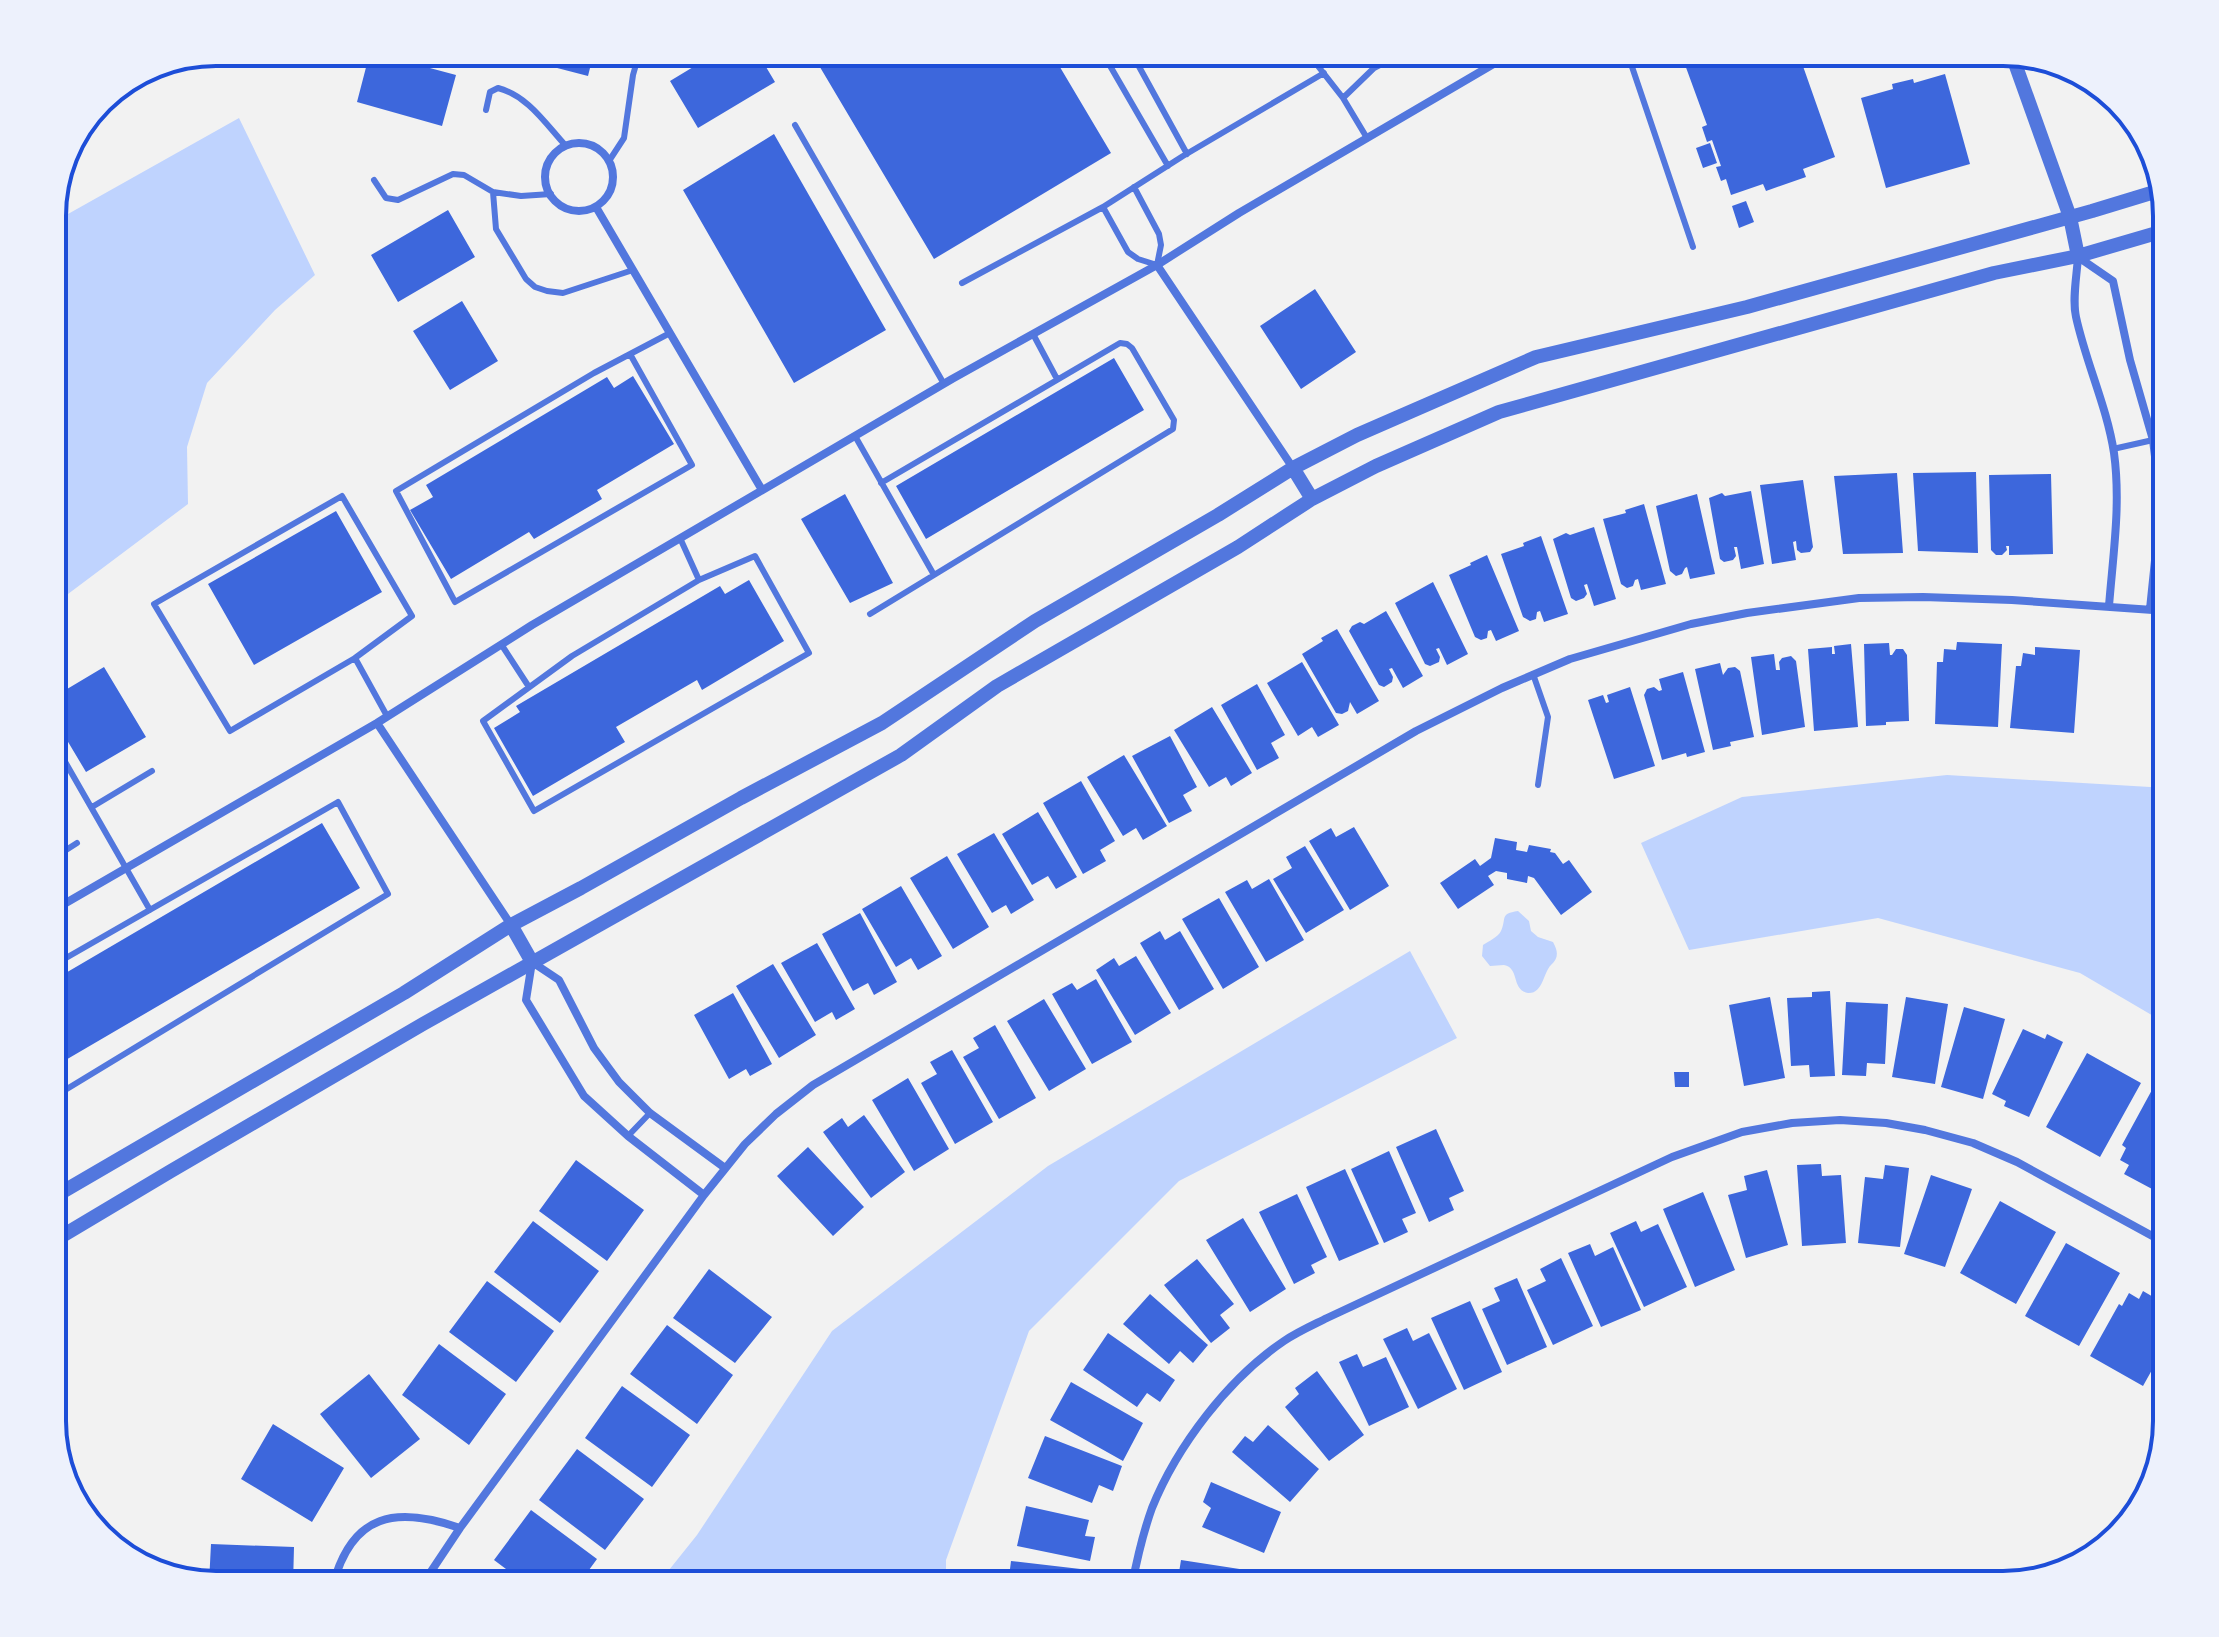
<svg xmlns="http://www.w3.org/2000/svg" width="2219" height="1637" font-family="'Archivo Narrow',sans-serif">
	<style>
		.water { fill: #bfd3fe }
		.building { fill: #3d67dc }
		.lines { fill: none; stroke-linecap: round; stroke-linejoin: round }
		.service { stroke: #5277de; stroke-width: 6 }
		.minor { stroke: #5277de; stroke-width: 8 }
		.tertiary { stroke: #5277de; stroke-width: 14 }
		.rim { fill: none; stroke: #1d4ed8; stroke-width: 4 }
	</style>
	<rect width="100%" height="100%" fill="#f2f2f2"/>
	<!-- water -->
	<path class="water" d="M239,118L315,275L275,310L207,383L187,447L188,504L52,606V223Z
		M1947,775L2167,788V1024L2080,973L1878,918L1689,950L1641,843L1742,797Z
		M1518,911L1529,921L1531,931L1538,937L1553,942C1558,951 1559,958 1551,965C1543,973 1543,994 1528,993C1511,990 1520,968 1504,965C1499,965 1495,966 1490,966L1482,956L1483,945C1489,941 1498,937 1501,931C1507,918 1499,914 1518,911Z
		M1410,951L1457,1038L1179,1181L1029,1331L946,1560V1585H657L697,1535L832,1331L1048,1166Z"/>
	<!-- building -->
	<path class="building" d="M370,52L456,75L442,126L357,102Z
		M537,52H594L588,76L534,62Z
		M718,52H757L775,82L698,128L670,81Z
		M811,52H1051L1111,153L934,259Z
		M1712,52H1798L1835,157L1803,169L1806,177L1766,191L1763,184L1731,195L1726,179L1721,181L1716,167L1721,166L1712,140L1707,142L1702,127L1707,125L1684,62Z
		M1945,74L1970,164L1886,188L1861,98L1893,89L1892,84L1913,79L1914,83Z
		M774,134L886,330L794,383L683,190Z
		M1710,143L1717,163L1703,168L1696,148Z
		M1746,201L1754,222L1739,228L1732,206Z
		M448,210L475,257L398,302L371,255Z
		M1315,289L1356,352L1301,389L1260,326Z
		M462,301L498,361L450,390L413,331Z
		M1114,358L1144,410L926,539L896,486Z
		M633,376L674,444L597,490L602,499L534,539L529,532L451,579L410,510L433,497L426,485L607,377L614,388Z
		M1976,472L1978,553L1918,551L1913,473Z
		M1897,473L1903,553L1843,554L1834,476Z
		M2051,474L2053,554L2009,555V546H2006L2007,550L2002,555H1996L1991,550L1989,475Z
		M1803,480L1813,547L1810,552L1801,553L1797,550L1796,541L1793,542L1796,560L1772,564L1760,485Z
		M1751,491L1764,564L1741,569L1737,547H1734L1736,556L1733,560L1724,562L1720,559L1709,498L1722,493L1725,496Z
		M845,494L893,583L850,603L801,519Z
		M1697,494L1715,574L1690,579L1687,567L1685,568L1682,574L1676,576L1670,571L1656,506Z
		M1644,504L1666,584L1641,590L1638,579L1635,580L1633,586L1627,588L1621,584L1603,519L1626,513L1625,510Z
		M336,511L382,592L254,665L208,584Z
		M1594,527L1616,599L1594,606L1587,584L1584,585L1587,594L1584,598L1576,601L1571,598L1553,539L1566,533L1570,535Z
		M1541,536L1568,614L1544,622L1540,611L1537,612L1536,619L1530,621L1523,617L1501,554L1524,546L1523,543Z
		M1487,555L1519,631L1496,641L1491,630L1488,631L1487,638L1481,640L1475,637L1449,575L1471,565L1470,563Z
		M749,580L784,641L702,690L697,680L616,727L625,742L533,796L494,728L520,712L516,706L720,586L725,594Z
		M1433,582L1468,654L1447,665L1439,648L1436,649L1440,657L1439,662L1430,666L1425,664L1395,603Z
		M1386,611L1423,676L1403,688L1392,668L1389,669L1393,677L1392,682L1384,687L1379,685L1349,631L1352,626L1360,622L1364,624Z
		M1337,629L1379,701L1357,714L1350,702L1348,711L1342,714L1336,713L1302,654L1323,641L1321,638Z
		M1957,642L2002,644L1998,727L1935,724L1937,662H1943L1944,649L1956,650Z
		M1889,643L1890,655H1892L1896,649H1903L1907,655L1909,721L1886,722V725L1866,726L1864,644Z
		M1851,644L1858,727L1814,731L1808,649L1832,647V654H1835L1834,646Z
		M2035,647L2080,650L2074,733L2010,728L2016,666H2021L2023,653L2035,655Z
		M1774,654L1776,670H1780L1779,662L1782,658L1791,656L1796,661L1805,727L1762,735L1751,657Z
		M1302,662L1339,725L1318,737L1312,727L1298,736L1267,683Z
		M1720,663L1723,675L1728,668L1735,667L1740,671L1754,737L1730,742L1731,746L1713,750L1695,669Z
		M104,667L146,737L86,772L52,715V698Z
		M1683,672L1705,752L1687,757L1686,753L1662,760L1644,695L1647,689L1654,687L1659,691L1662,690L1659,679Z
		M1257,684L1285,735L1271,743L1279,758L1257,770L1221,705Z
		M1630,687L1655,766L1614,779L1588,700L1603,695L1606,703L1609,702L1607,695Z
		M1212,707L1252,773L1231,786L1226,777L1209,787L1174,730Z
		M1170,736L1197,787L1183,795L1192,811L1169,823L1132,756Z
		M1124,755L1167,826L1143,840L1136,828L1123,836L1087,777Z
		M1081,781L1115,841L1100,850L1106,861L1083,874L1043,803Z
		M52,795L63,814L52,820Z
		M1038,812L1077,877L1056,889L1048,876L1032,885L1002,834Z
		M322,823L360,888L52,1068V981Z
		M1354,827L1389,886L1350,910L1309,841L1331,828L1336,837Z
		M994,833L1034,900L1011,914L1006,905L992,913L957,854Z
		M1495,838L1517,842L1516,850L1527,852L1529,845L1551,849L1550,852L1555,853L1563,864L1569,860L1592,892L1561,915L1534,878L1528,876L1527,883L1507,879V873L1496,871L1488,876L1494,885L1458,909L1440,883L1475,859L1480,866L1491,858Z
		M1305,846L1344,910L1306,933L1273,879L1292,868L1286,857Z
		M947,856L989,927L953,949L910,878Z
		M1269,879L1304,940L1266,962L1225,892L1247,880L1252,889Z
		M901,886L942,956L918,970L911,958L896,967L862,909Z
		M1219,898L1259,967L1223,989L1182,919Z
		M860,913L897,982L874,995L868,983L853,991L822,934Z
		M1160,931L1165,940L1180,931L1214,989L1179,1010L1140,943Z
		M817,943L855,1009L836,1020L832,1012L815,1022L781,963Z
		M1136,956L1171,1013L1135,1035L1096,970L1114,958L1119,966Z
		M773,964L816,1035L779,1058L736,986Z
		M1096,979L1132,1042L1092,1064L1052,994L1072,983L1077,990Z
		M1830,991L1835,1076L1810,1077L1809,1065L1791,1066L1787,998L1812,997V992Z
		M733,993L772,1064L750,1076L746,1069L729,1079L694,1015Z
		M1770,997L1785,1078L1744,1086L1729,1005Z
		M1906,997L1948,1004L1935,1084L1892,1077Z
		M1044,999L1086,1069L1049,1091L1007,1021Z
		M1846,1002L1888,1004L1885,1064L1867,1063L1866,1076L1842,1075Z
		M1964,1007L2005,1019L1983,1099L1941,1087Z
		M995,1025L1036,1098L999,1119L963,1057L979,1048L973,1038Z
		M2023,1029L2045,1039L2047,1034L2063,1042L2029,1117L2004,1106L2006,1101L1992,1094Z
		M952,1050L993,1122L955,1144L921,1083L937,1074L930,1062Z
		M2087,1053L2141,1083L2100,1157L2046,1127Z
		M1674,1072H1689V1087H1675Z
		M908,1078L949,1149L914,1171L872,1100Z
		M2153,1088L2167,1096V1197L2124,1174L2129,1165L2120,1160L2126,1148L2122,1145Z
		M864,1115L905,1172L871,1198L823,1132L842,1118L848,1127Z
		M1436,1129L1464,1191L1449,1198L1454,1210L1429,1222L1396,1147Z
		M808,1147L864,1207L833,1236L777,1176Z
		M1389,1151L1416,1213L1402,1219L1408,1232L1384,1243L1351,1169Z
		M576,1160L644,1210L607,1261L539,1211Z
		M1821,1164L1822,1176L1841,1175L1846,1243L1802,1246L1797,1165Z
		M1885,1165L1909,1168L1900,1247L1858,1243L1865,1177L1883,1179Z
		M1345,1169L1379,1244L1339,1261L1306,1187Z
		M1767,1170L1788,1245L1746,1258L1728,1195L1747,1190L1744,1176Z
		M1931,1175L1972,1189L1945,1267L1904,1254Z
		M1703,1192L1735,1270L1695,1287L1663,1209Z
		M1297,1194L1327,1257L1311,1265L1315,1273L1294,1284L1259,1212Z
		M2000,1201L2056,1232L2016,1304L1960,1273Z
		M1243,1218L1286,1289L1250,1312L1206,1240Z
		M533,1221L599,1271L560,1323L494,1272Z
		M1636,1221L1641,1232L1658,1224L1687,1287L1644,1307L1610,1233Z
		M2066,1243L2120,1273L2079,1346L2025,1316Z
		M1590,1244L1595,1256L1613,1247L1641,1310L1601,1327L1568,1253Z
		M1561,1258L1593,1326L1553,1345L1527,1290L1546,1281L1540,1269Z
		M1197,1259L1234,1304L1220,1315L1230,1328L1211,1343L1164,1285Z
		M709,1269L772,1317L735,1363L673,1318Z
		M1517,1278L1547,1347L1507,1365L1482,1309L1500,1301L1494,1288Z
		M487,1281L554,1331L516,1382L449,1332Z
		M2143,1291L2167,1305V1343L2143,1386L2090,1356L2119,1304L2122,1306L2129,1293L2139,1299Z
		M1150,1294L1208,1345L1193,1363L1180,1351L1169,1364L1123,1324Z
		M1470,1301L1502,1372L1464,1390L1431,1318Z
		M667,1325L733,1375L697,1424L630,1374Z
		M1407,1328L1413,1341L1429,1333L1457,1389L1418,1409L1383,1339Z
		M1108,1333L1175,1380L1160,1402L1147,1393L1137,1407L1083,1370Z
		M439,1344L506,1394L469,1445L402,1395Z
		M1357,1354L1363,1367L1386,1357L1409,1407L1369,1426L1339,1362Z
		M1317,1371L1364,1435L1329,1461L1285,1407L1299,1394L1295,1388Z
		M369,1374L420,1439L371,1478L320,1414Z
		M1071,1382L1143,1423L1123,1461L1050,1420Z
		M622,1386L690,1435L652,1487L585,1438Z
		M273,1424L344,1468L312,1522L241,1479Z
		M1268,1425L1319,1469L1290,1502L1232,1452L1245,1436L1253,1442Z
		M1045,1436L1122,1466L1113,1491L1099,1485L1092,1503L1028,1478Z
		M577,1449L644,1499L605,1550L539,1500Z
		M1211,1482L1281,1512L1264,1553L1202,1527L1211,1508L1203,1502Z
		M1026,1506L1089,1520L1085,1536L1095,1537L1090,1561L1017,1546Z
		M531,1510L597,1559L578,1585H527L494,1560Z
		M211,1544L294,1547L293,1585H216L209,1583Z
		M1181,1560L1259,1572L1257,1585H1177Z
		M1011,1561L1089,1570L1087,1585H1008Z"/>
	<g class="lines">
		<!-- service -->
		<path class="service" d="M1102,52L1168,166
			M1131,52L1187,154
			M1219,52L1223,55L1228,52
			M1307,52L1343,98
			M1627,52L1693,247
			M1821,52L1823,58L1843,63L1875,52
			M1629,58L1645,52
			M1374,68L1405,52
			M486,110L490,92L498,88C528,96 545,123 566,146
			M795,125L944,384
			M1367,138L1343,98L1374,68L1370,52
			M609,161L624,138L633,75L637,61L649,52
			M374,180L386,198L398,200L453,174L464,175L493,192L521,196L551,194
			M493,192L496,229L526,279L535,287L547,291L563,293L633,270
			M1103,207L1128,252L1138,259L1157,265L1161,245L1159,234L1134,187
			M962,283L1103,207L1183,156L1324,73
			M1033,334L1057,379
			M630,354L692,465L455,602L396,491L594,373L670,333
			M855,436L934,575L870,614
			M2113,449L2153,440
			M881,483L1120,343L1127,344L1132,348L1174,420L1173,429L934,575
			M680,538L699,580L755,556L809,653L534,811L483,721L572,656L699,580
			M501,644L529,687
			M355,658L230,731L154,604L342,496L412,616L355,658L387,716
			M1533,674L1548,717L1538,785
			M52,739L150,910
			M92,807L152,771
			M52,859L77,843
			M52,1098L388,894L338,802L52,966
			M628,1136L650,1113"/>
		<!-- minor -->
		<path class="minor" d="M545 177a34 34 0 1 1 68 0a34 34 0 1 1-68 0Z
			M596,207L762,490
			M2078,256C2077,275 2072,299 2076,317C2086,363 2107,407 2114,453C2121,504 2113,555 2109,606
			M2078,257L2113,281L2130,360L2153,440L2157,473L2159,522L2150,609
			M1157,265L1293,468
			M377,723L511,925
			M52,911L377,723L532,625L952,379L1157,265L1239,213L1514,52
			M704,1195L628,1136L584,1096L526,1000L532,962L559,980L594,1048L619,1082L650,1113L725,1168
			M333,1585C352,1513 396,1506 460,1528
			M422,1585L460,1528L704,1195L745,1144L776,1114L813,1085L1416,731L1502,688L1570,659L1691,624L1747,613L1859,598L1923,597L2012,600L2167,611
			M1132,1585C1137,1559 1143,1533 1152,1508C1177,1446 1228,1379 1284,1341C1297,1332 1313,1325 1327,1318L1672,1157L1742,1132L1792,1123L1840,1120L1886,1123L1925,1130L1973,1143L2017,1162L2167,1244"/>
		<!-- tertiary -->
		<path class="tertiary" d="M2012,55L2070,217L2078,256
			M1293,468L1312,499
			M511,925L532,962
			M52,1198L404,993L511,925L581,888L741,798L882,723L1035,621L1218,515L1293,468L1357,435L1536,357L1747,307L2092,211L2161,190
			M52,1242L171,1171L423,1024L901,755L997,686L1238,547L1312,499L1376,466L1499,412L1994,273L2078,256L2167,230"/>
	</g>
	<!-- crop -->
	<path d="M0 0H2219V1637H0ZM216 66H2003A150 150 0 0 1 2153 216V1421A150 150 0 0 1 2003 1571H216A150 150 0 0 1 66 1421V216A150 150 0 0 1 216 66Z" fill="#edf1fc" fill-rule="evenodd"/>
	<path class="rim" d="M216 66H2003A150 150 0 0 1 2153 216V1421A150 150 0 0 1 2003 1571H216A150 150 0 0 1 66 1421V216A150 150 0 0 1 216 66Z"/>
</svg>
